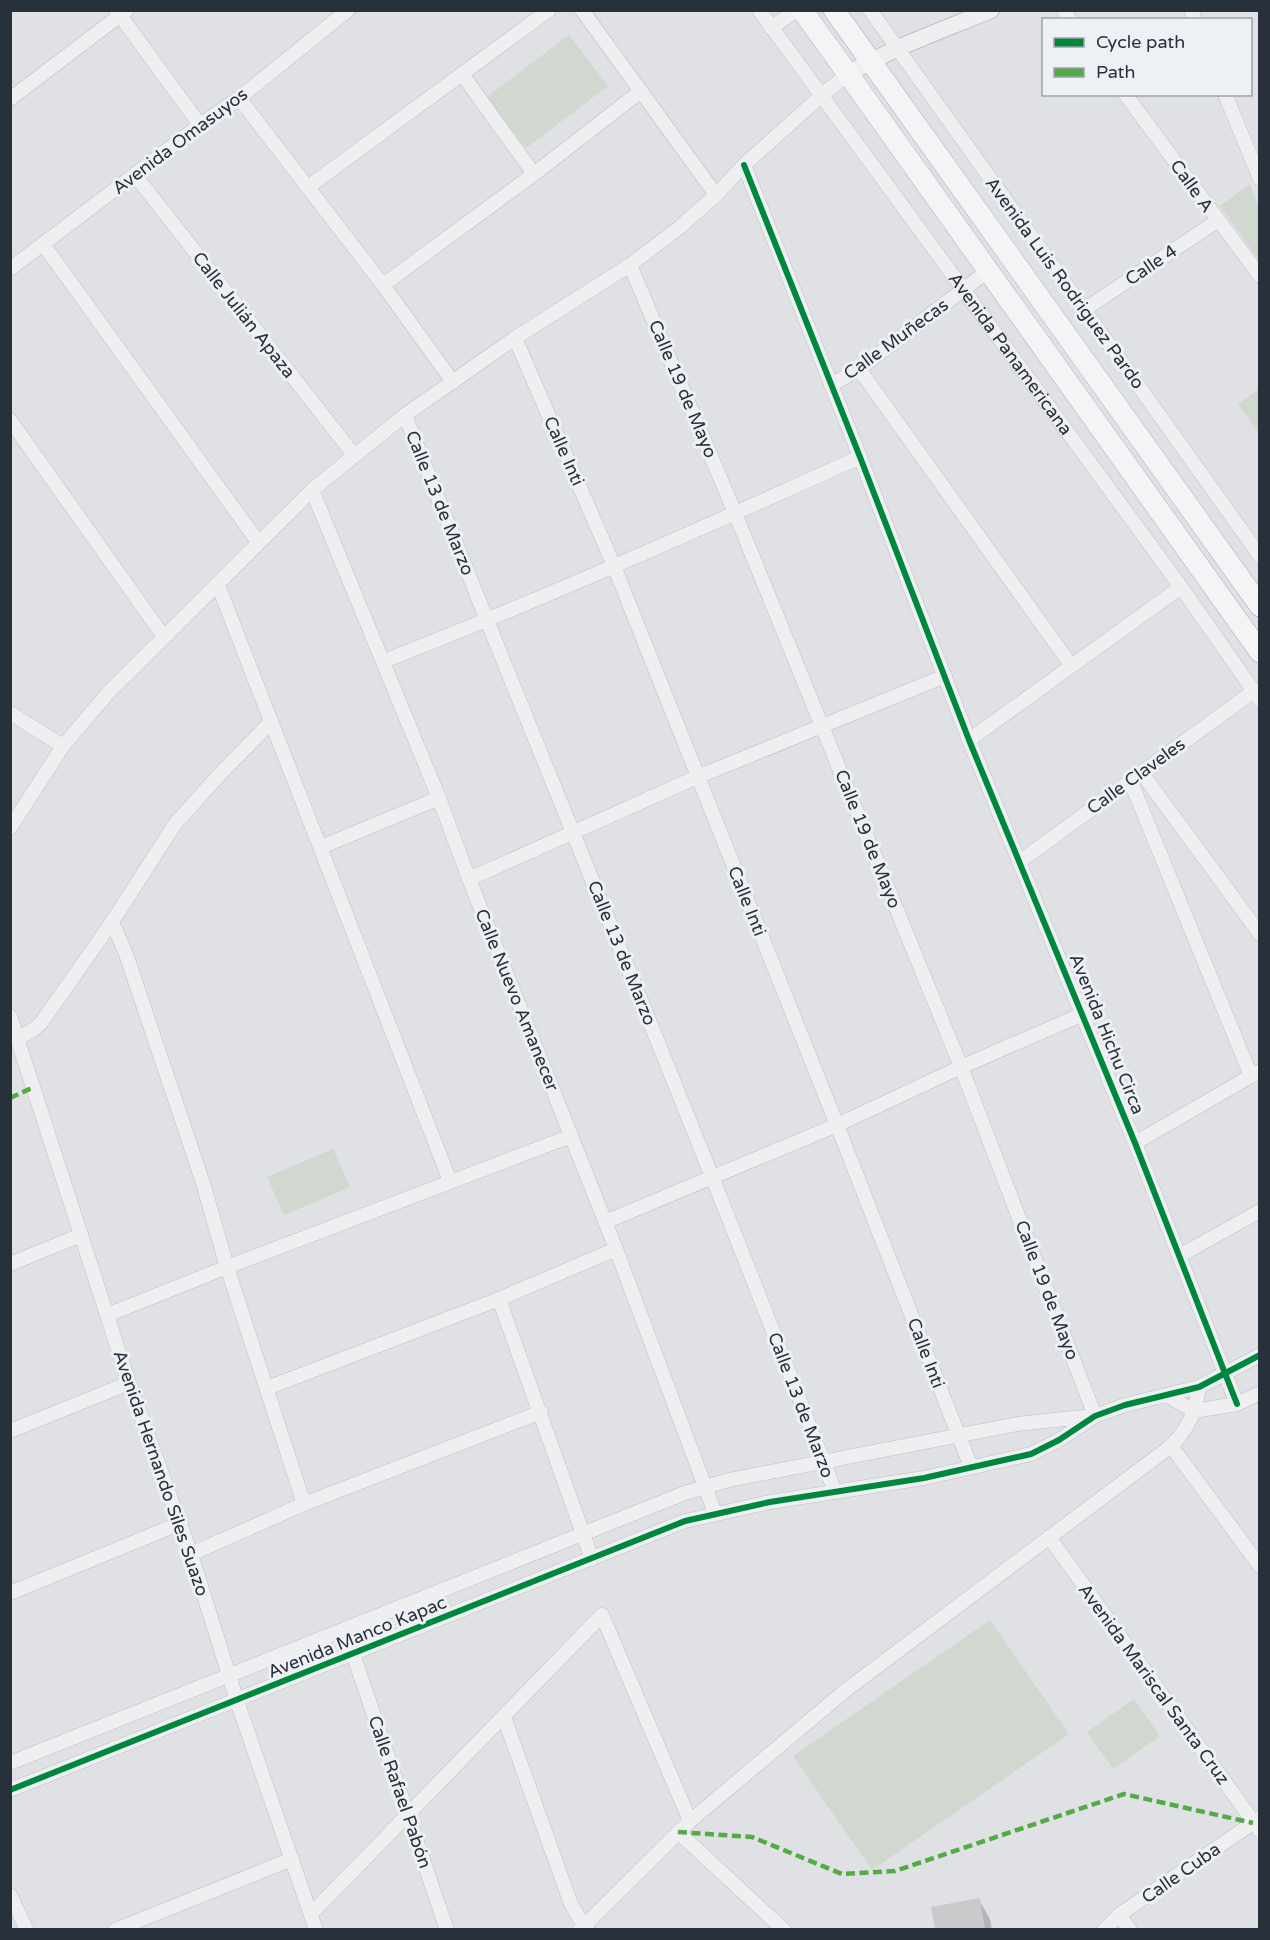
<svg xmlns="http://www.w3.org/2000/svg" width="1270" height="1940" font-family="'Varela Round',sans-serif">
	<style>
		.green { fill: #d0d8d0 }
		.shadow { fill: #0003 }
		.building { fill: #c8cacc }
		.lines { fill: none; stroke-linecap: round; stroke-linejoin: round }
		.minor-casing { stroke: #bdbfc2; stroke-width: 15 }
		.tertiary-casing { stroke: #bdbfc2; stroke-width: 18 }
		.trunk-casing { stroke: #b2b4b9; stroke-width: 22 }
		.minor { stroke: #efeff1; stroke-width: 14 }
		.tertiary { stroke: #efeff1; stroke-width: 16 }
		.trunk { stroke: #f3f4f5; stroke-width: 21 }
		.quiet { stroke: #53ab46; stroke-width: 4.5; stroke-dasharray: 9 4.5; stroke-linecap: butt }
		.cycleway-casing { stroke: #edf0f4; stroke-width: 10 }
		.cycleway { stroke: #00873e; stroke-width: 6 }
		.labels { text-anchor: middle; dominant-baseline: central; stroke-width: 6; stroke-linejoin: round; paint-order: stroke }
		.street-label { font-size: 18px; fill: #28303c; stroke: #edf0f4 }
	</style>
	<rect width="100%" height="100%" fill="#dfe1e4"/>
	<!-- green -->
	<path class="green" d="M569,35L608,86L526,148L487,97Z
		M1250,184L1259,208V260L1220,206Z
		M1259,389V433L1238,404Z
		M333,1149L350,1187L284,1215L267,1177Z
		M990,1620L1069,1734L872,1870L793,1756Z
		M1134,1699L1160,1736L1113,1769L1087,1732Z"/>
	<!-- shadow -->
	<path class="shadow" d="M979,1900L990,1919L992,1930H937L933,1908Z"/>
	<!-- building -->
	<path class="building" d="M980,1898L985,1929H935L931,1907Z"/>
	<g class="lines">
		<!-- minor casing -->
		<g class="minor-casing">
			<g id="minor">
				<path d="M116,10L200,125"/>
				<path d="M582,10L716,195"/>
				<path id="s1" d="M759,10L1181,587L1260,700"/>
				<path d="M870,10L1260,556"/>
				<path d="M1064,10L1070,20"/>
				<path d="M1191,10L1195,20"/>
				<path d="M771,28L796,10"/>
				<path d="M462,74L534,174"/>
				<path d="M1125,94L1260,276"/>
				<path d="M1225,94L1260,179"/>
				<path d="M239,98L383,285L453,382"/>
				<path d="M10,99L127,10"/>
				<path d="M744,165L860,457L969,740L1135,1143L1237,1404"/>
				<path d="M135,175L354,455"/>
				<path d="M308,187L549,10"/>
				<path d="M43,244L258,542"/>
				<path d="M630,265L735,513L961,1067L1095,1416"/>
				<path d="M10,269L200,125L239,98L348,10"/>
				<path d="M383,285L534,174L641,91"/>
				<path d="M1084,310L1217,221"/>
				<path d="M515,338L614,566L837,1125L971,1467"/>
				<path d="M859,369L1071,665"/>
				<path d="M831,385L859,369L989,270"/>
				<path d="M405,415C547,775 698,1131 835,1492"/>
				<path d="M10,420L164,637"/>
				<path d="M312,490L439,798L469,879L616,1249L715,1513"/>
				<path d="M218,585L450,1181"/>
				<path d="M384,661C545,598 703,528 860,457"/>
				<path d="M10,713L63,746"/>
				<path d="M969,740L1181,587"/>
				<path d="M1141,772L1260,934"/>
				<path d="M1130,780L1251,1076"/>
				<path d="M10,828L63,746L108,693L312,490L405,415L515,338L630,265L680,227L716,195L744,165L821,96L848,74"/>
				<path d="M321,847L439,798"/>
				<path d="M1019,862L1254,691"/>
				<path d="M469,879L697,777L945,676"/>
				<path d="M112,922L126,954L203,1183L227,1267L304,1504"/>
				<path d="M10,1016L129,1383L191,1554L237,1701L316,1930"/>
				<path d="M18,1038L33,1030L41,1023L112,922L175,824L219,775L271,722"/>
				<path d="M1135,1143L1258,1072"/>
				<path d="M605,1222L837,1125L961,1067L1083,1014"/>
				<path d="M1179,1256L1260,1211"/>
				<path d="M10,1264L81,1235"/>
				<path d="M499,1299L592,1559"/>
				<path d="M107,1315L227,1267L571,1136"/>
				<path d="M267,1388L499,1299L616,1249"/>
				<path d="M1166,1395L1194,1411L1237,1404L1260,1393"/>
				<path d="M10,1431L129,1383"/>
				<path d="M1171,1446L1260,1566"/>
				<path d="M1049,1537L1260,1831"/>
				<path d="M191,1554L304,1504L541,1412"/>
				<path d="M10,1593L181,1523"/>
				<path d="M353,1654L447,1930"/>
				<path d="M504,1717L571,1904L584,1926L588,1930"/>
				<path d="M10,1763L685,1493L729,1480L1017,1424L1093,1416"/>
				<path d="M10,1790L685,1521L770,1502L924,1478L1031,1454L1059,1440L1095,1416L1125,1405L1199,1387L1260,1355"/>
				<path d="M678,1832L784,1930"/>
				<path d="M10,1895L27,1930"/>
				<path d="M311,1914L602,1615L690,1821"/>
				<path d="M1119,1915L1130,1930"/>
				<path d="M115,1930L292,1859"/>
				<path d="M580,1930L690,1821L846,1690L1171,1446C1188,1429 1196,1411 1199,1387"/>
				<path d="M1104,1930L1119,1915L1260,1818"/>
			</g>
		</g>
		<!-- tertiary casing -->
		<g class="tertiary-casing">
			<path id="tertiary" d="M848,74C893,47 943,30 991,10"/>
		</g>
		<!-- trunk casing -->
		<g class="trunk-casing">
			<path id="trunk" d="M802,10L848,74L1260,652
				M834,10L1260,606"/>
		</g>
		<!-- minor -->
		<use href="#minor" class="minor"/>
		<!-- tertiary -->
		<use href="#tertiary" class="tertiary"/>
		<!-- trunk -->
		<use href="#trunk" class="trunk"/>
		<!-- quiet -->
		<path class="quiet" d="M10,1098L34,1087
			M678,1832L752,1837L842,1874L895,1871L1124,1794L1253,1823"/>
		<!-- cycleway casing -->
		<g class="cycleway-casing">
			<path id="cycleway" d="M744,165L860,457L969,740L1135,1143L1237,1404
				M10,1790L685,1521L770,1502L924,1478L1031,1454L1059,1440L1095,1416L1125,1405L1199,1387L1260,1355"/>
		</g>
		<!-- cycleway -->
		<use href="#cycleway" class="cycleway"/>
	</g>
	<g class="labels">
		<!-- street labels -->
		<g class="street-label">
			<text transform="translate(180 141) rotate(-37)">Avenida Omasuyos</text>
			<text transform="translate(1192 186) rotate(54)">Calle A</text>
			<text transform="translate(1151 265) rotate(-34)">Calle 4</text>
			<text transform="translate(1065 283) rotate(54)">Avenida Luis Rodriguez Pardo</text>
			<text transform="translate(244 315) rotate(52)">Calle Julián Apaza</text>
			<text transform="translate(896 339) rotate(-36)">Calle Muñecas</text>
			<text stroke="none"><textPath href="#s1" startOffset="426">Avenida Panamericana</textPath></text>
			<text transform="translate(683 389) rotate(67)">Calle 19 de Mayo</text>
			<text transform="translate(564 451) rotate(66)">Calle Inti</text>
			<text transform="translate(440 503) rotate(68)">Calle 13 de Marzo</text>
			<text transform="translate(1136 776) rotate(-36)">Calle Claveles</text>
			<text transform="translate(868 839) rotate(68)">Calle 19 de Mayo</text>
			<text transform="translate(747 901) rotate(68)">Calle Inti</text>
			<text transform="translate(622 953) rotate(68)">Calle 13 de Marzo</text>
			<text transform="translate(517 1000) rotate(68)">Calle Nuevo Amanecer</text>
			<text transform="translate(1107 1034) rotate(68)">Avenida Hichu Circa</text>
			<text transform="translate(1047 1290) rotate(69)">Calle 19 de Mayo</text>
			<text transform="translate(926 1353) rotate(69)">Calle Inti</text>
			<text transform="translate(801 1405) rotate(69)">Calle 13 de Marzo</text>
			<text transform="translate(161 1473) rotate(71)">Avenida Hernando Siles Suazo</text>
			<text transform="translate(357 1637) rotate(-22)">Avenida Manco Kapac</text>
			<text transform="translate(1154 1684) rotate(54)">Avenida Mariscal Santa Cruz</text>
			<text transform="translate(400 1792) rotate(71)">Calle Rafael Pabón</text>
			<text transform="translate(1181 1873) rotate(-35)">Calle Cuba</text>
		</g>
	</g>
	<!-- border -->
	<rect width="1270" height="1940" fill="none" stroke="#28303c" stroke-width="24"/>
	<!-- legend -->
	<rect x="1042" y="18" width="210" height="78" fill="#edf0f4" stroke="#9ea3aa" stroke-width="1.5"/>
	<rect x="1054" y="38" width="30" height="9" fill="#00873e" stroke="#9ea3aa" stroke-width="1.5"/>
	<text x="1096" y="48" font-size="18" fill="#28303c">Cycle path</text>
	<rect x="1054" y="68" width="30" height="9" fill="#53ab46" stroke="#9ea3aa" stroke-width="1.5"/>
	<text x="1096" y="78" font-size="18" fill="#28303c">Path</text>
</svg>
